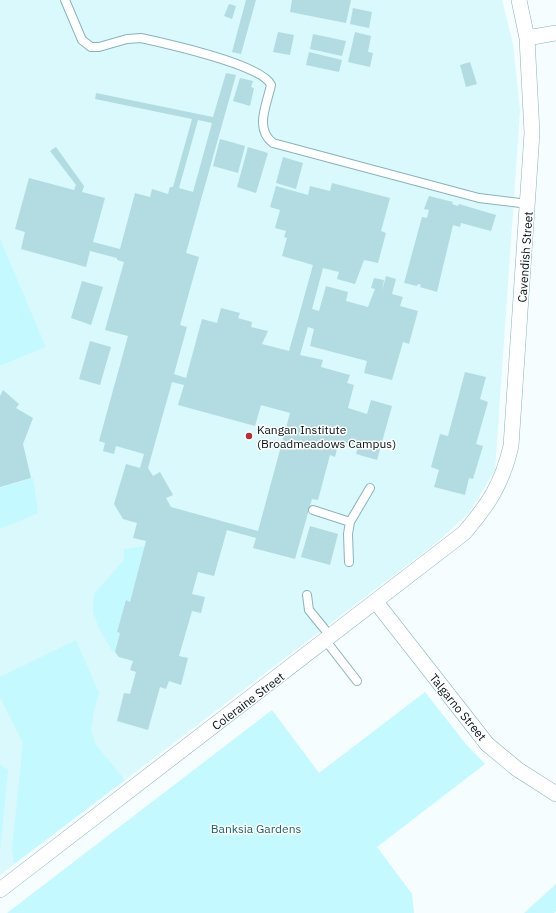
<svg xmlns="http://www.w3.org/2000/svg" width="556" height="913" font-family="'IBM Plex Sans',sans-serif">
	<style>
		.built { fill: #d9f9fc }
		.green { fill: #c4f9ff }
		.building { fill: #b2dce1; fill-rule: evenodd }
		.lines { fill: none; stroke-linecap: round; stroke-linejoin: round }
		.lane-casing { stroke: #8ab3b8; stroke-width: 10 }
		.street-casing { stroke: #8ab3b8; stroke-width: 16 }
		.lane { stroke: #fff; stroke-width: 8 }
		.street { stroke: #fff; stroke-width: 15 }
		.poi-dot { fill: #bb2b30; stroke: #fff; stroke-width: 1.5 }
		.labels { text-anchor: middle; dominant-baseline: central; stroke-width: 3; stroke-linejoin: round; paint-order: stroke }
		.street-label { font-size: 12px; fill: #031113; stroke: #fff }
		.poi-label { font-size: 12px; fill: #031113; stroke: #fff; text-anchor: start }
		.park-label { font-size: 12px; fill: #136168; stroke: #fff }
	</style>
	<rect width="100%" height="100%" fill="#f5fdfe"/>
	<!-- built -->
	<path class="built" d="M0,0H502L513,44L520,111L495,470L469,513L436,543L0,875V366L46,347L0,238Z"/>
	<!-- green -->
	<path class="green" d="M0,238L46,347L0,366Z
		M33,478L38,513L0,529V488Z
		M145,546L130,602L126,600L117,632L120,633L115,652L112,651L99,628L93,612L94,594L124,560V549Z
		M76,640L99,693L94,711L91,731L96,745L125,780L14,864L12,848L23,743L0,697V677Z
		M425,692L465,743L485,764L377,847L412,894L414,913H7L272,710L319,773Z
		M0,764L8,770L0,852Z
		M556,884V911L554,913H524Z"/>
	<!-- building -->
	<path class="building" d="M246,0H256L241,54L232,52Z
		M292,0H351L346,23L290,12Z
		M229,4L236,6L232,19L224,16Z
		M353,8L372,12L369,28L350,24Z
		M278,32L294,35L290,55L273,52Z
		M355,32L371,36L368,52L373,53L370,67L348,62Z
		M313,34L346,41L342,56L310,49Z
		M309,52L342,60L339,72L306,65Z
		M470,62L477,84L466,87L460,65Z
		M226,73L236,75L186,253L199,257L180,325L187,327L174,374L186,378L202,319L217,323L221,308L240,313L238,318L252,322L251,327L268,331L262,344L289,351L313,265L282,256L287,238L284,237L286,231L275,228L280,210L270,207L276,186L308,195L310,186L330,191L332,183L390,198L381,231L386,233L378,263L364,260L355,284L337,279L339,272L323,268L312,309L319,311L326,286L348,292L346,301L368,307L375,289L371,288L374,278L384,280L382,291L386,276L396,279L392,294L403,297L400,306L418,311L409,344L403,342L392,380L364,373L367,361L310,346L314,329L308,327L300,355L323,360L321,367L350,375L347,383L354,385L348,408L367,414L371,400L392,406L377,460L356,454L358,446L339,441L335,457L330,455L318,500L312,499L295,559L253,548L256,538L227,530L214,576L198,572L192,594L205,597L201,613L192,611L179,656L188,658L181,685L169,681L166,689L160,687L148,730L117,721L124,693L130,694L136,672L130,670L133,661L119,657L115,652L120,633L117,632L126,600L130,602L146,541L133,538L137,523L123,519L114,504L126,464L140,468L144,454L116,446L114,454L103,451L105,443L99,441L128,336L105,330L124,262L117,260V258L90,251L86,267L21,249L25,232L15,229L29,178L74,190L76,185L50,151L56,147L84,186L82,192L105,198L93,242L120,249L135,193L150,197L152,189L168,194L170,187H173L192,119L95,99L96,93L213,117ZM198,120L212,123L193,192L179,188ZM172,382L184,385L178,405L255,426L261,405L290,413L258,531L171,507L166,498L173,495L160,472L153,476L148,468Z
		M240,78L253,81L251,87L254,88L250,106L233,101Z
		M220,139L245,146L238,173L213,166Z
		M248,147L268,153L256,193L237,187Z
		M283,157L303,163L296,189L276,183Z
		M429,196L453,202L452,204L458,206L459,204L496,215L491,231L461,223L460,227L453,225L437,292L420,287L421,285L418,284L417,286L404,283L422,217L427,218L429,210L424,209Z
		M82,281L103,287L91,325L71,318Z
		M90,341L111,347L100,385L79,379Z
		M465,372L486,377L480,399L488,402L476,444L483,446L473,479L469,478L465,495L434,487L439,470L431,467L440,434L448,436Z
		M3,390L19,404L16,408L33,418L23,444L31,478L0,487V396Z
		M310,526L338,534L330,565L301,557Z"/>
	<g class="lines">
		<!-- lane casing -->
		<g class="lane-casing">
			<path id="lane" d="M65,0L82,40L91,47H99L127,39L141,38C164,43 263,65 271,85C267,104 254,129 273,143L479,198L528,204
				M313,510L350,522
				M349,562L348,534L350,522L370,488
				M307,595L309,610L331,637
				M326,641L357,681"/>
		</g>
		<!-- street casing -->
		<g class="street-casing">
			<path id="street" d="M527,38L556,33
				M376,602L487,744L517,769L556,794
				M0,890L464,533C489,504 502,484 511,446L532,133L527,38L519,0"/>
		</g>
		<!-- lane -->
		<use href="#lane" class="lane"/>
		<!-- street -->
		<use href="#street" class="street"/>
	</g>
	<!-- markers -->
	<circle class="poi-dot" cx="249" cy="436" r="4"/>
	<g class="labels">
		<!-- street labels -->
		<g class="street-label">
			<text transform="translate(525 257) rotate(-86)">Cavendish Street</text>
			<text transform="translate(248 701) rotate(-37)">Coleraine Street</text>
			<text transform="translate(458 707) rotate(51)">Talgarno Street</text>
		</g>
		<!-- poi labels -->
		<g class="poi-label">
			<text x="257" y="429">Kangan Institute<tspan x="257" dy="14">(Broadmeadows Campus)</tspan></text>
		</g>
		<!-- park labels -->
		<g class="park-label">
			<text x="256" y="828">Banksia Gardens</text>
		</g>
	</g>
</svg>
